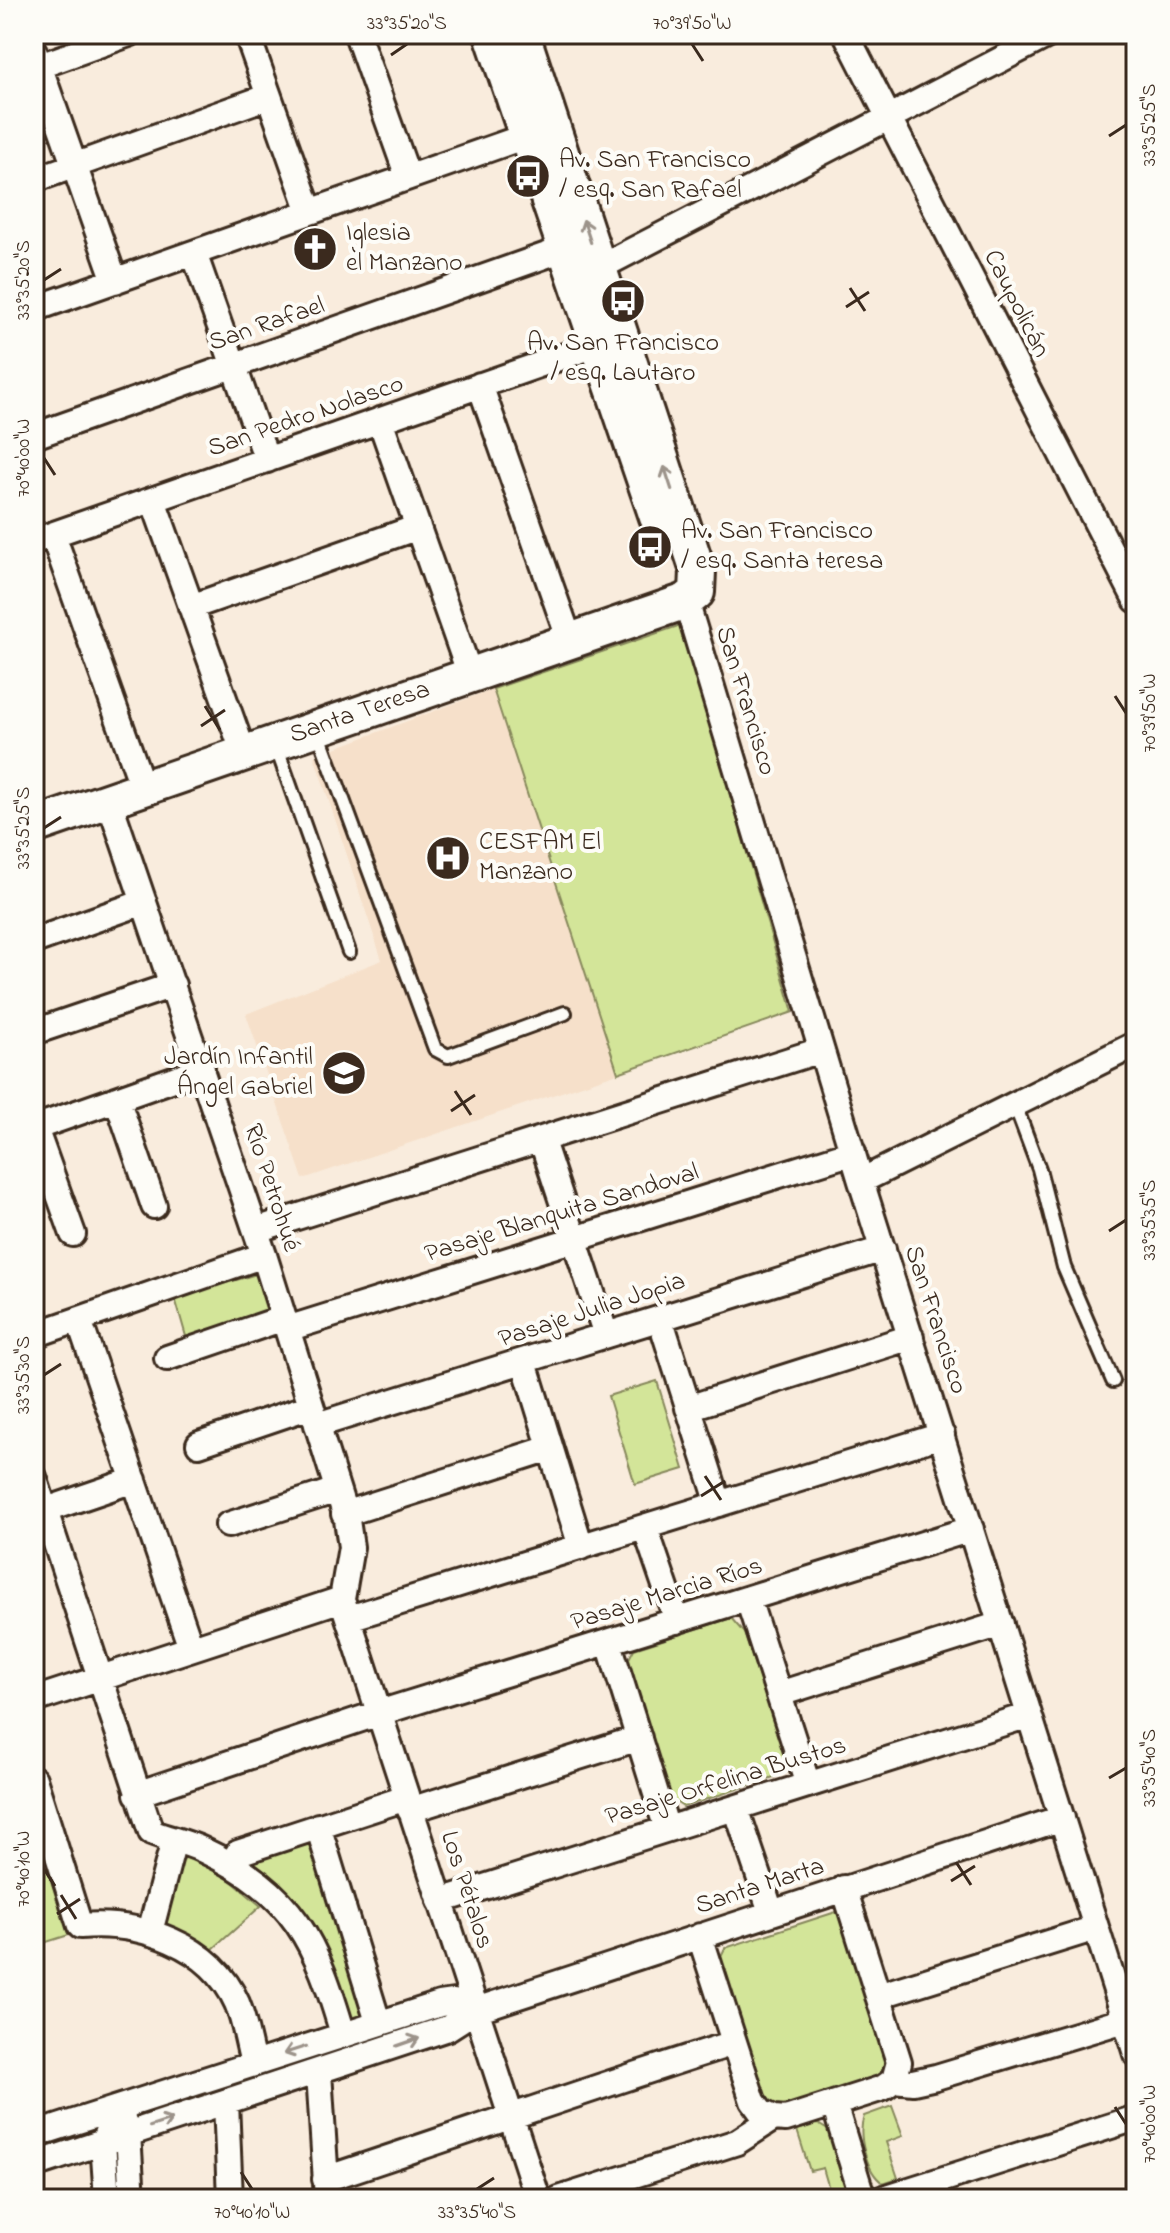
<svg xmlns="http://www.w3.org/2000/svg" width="1170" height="2233" font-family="'Indie Flower',sans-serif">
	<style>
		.built { fill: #f6e0ca }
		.green { fill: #d3e599; stroke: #87885c; stroke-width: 2 }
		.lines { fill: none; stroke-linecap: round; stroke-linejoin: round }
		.lane-casing { stroke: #3b2a1e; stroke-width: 18 }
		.street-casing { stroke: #3b2a1e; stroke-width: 30 }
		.secondary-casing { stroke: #3b2a1e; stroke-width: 40 }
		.lane { stroke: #fdfcf7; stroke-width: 12 }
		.street { stroke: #fdfcf7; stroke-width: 24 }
		.secondary { stroke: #fdfcf7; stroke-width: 34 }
		.oneway { stroke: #9c938a }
		.ticks { fill: none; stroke: #3b2a1e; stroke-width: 3 }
		.labels { text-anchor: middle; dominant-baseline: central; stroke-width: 8; stroke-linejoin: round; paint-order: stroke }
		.poi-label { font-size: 26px; fill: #3b2a1e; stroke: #fdfcf7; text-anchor: start }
		.street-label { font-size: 26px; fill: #3b2a1e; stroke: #fdfcf7 }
		.neatline { fill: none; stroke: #3b2a1e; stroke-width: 3 }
		.ticks-label { font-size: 20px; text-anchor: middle; fill: #3b2a1e }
	</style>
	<rect width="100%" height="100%" fill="#f9ecdd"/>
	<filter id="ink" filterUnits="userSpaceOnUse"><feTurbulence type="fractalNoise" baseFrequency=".0125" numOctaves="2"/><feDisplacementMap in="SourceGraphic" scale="16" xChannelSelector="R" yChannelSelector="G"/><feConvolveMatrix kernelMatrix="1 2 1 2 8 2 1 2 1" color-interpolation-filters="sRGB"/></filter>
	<g filter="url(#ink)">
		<!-- built -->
		<path class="built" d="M493,689L618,1073L303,1179L246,1014L382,960L314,756Z"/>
		<!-- green -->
		<path class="green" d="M681,625L793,1012L618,1073L493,689Z
			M260,1273L273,1315L187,1340L175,1298Z
			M657,1381L684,1469L635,1484L608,1396Z
			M731,1618L744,1633L786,1758L780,1775L683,1807L670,1798L626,1664L634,1649Z
			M34,1805L75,1933L34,1946Z
			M313,1841L365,2014L352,2021L322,1941L281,1889L252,1860Z
			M180,1853L222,1873L261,1906L204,1957L157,1925Z
			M836,1912L846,1926L888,2059L880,2075L778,2110L764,2099L719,1960L725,1948Z
			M892,2106L903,2136L886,2142L898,2178L883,2183C866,2172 857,2134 864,2116Z
			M818,2124L831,2132L849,2190L843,2199H832L823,2168L810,2171L797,2130Z"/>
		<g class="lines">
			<!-- lane casing -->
			<g class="lane-casing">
				<path id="lane" d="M317,729L435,1049L448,1056L565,1013
					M276,746L349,952
					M1015,1105L1039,1169L1064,1267L1113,1381"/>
			</g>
			<!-- street casing -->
			<g class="street-casing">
				<path id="street" d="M247,34L310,212
					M357,34L408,177
					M846,34L1136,600
					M34,51L115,281
					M34,68L129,34
					M34,180L269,96
					M194,253L267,460
					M587,274L1050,34
					M34,309L526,136
					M480,385L570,641
					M380,420L470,675
					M34,436L564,249
					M153,500L244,754
					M53,535L143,788
					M34,541L596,345
					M686,601L861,1181L1136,2054
					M191,607L418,527
					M109,800L264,1255L347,1520L351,1547L342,1599L538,2199
					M34,941L144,902
					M34,1032L173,985
					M117,1099L154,1206
					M34,1128L202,1069
					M35,1128L73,1234
					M542,1141L606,1335
					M861,1181L1136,1044
					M256,1230L821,1050
					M660,1318L719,1504
					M79,1320L191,1648
					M287,1329L853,1152
					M34,1335L264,1255
					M167,1358L284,1318
					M524,1362L581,1547
					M688,1408L911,1337
					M317,1425L883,1249
					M199,1444L311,1406
					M34,1477L151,1832C168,1839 187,1842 203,1850C295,1893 316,1942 343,2034
					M34,1514L134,1480
					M344,1514L550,1448
					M228,1525L337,1490
					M645,1527L677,1621
					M748,1599L808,1785
					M349,1618L942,1435
					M609,1643L667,1829
					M779,1694L1001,1624
					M34,1700L342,1599
					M34,1779L80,1926C140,1921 211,1944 237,2003C245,2022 248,2044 253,2063
					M137,1794L379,1713L971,1529
					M736,1808L771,1912
					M410,1810L639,1738
					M318,1826L378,2022
					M232,1865L238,1853L406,1798
					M844,1888L899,2062L894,2080
					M440,1901L1029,1715
					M150,1932L174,1840
					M700,1936L753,2101L761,2112L774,2118
					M878,1996L1096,1928
					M319,2072L327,2199
					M226,2102L230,2199
					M834,2104L863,2199
					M123,2119L128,2133L132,2199
					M34,2135L440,2004L454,2002L476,2010
					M34,2165L448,2028L476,2010L1062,1818
					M325,2179C462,2134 597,2086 734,2043
					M107,2199L103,2142L109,2127
					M559,2199L737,2142L774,2118L786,2119L883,2088L894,2080L913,2082L936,2077L1125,2020
					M881,2199L1136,2118"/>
			</g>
			<!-- secondary casing -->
			<g class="secondary-casing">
				<path id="secondary" d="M492,34L657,517
					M34,826L686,601L697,592L698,571L522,34"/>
			</g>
			<!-- lane -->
			<use href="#lane" class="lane"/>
			<!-- street -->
			<use href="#street" class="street"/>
			<!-- secondary -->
			<use href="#secondary" class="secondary"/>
		</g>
		<!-- one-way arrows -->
		<defs><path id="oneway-shaft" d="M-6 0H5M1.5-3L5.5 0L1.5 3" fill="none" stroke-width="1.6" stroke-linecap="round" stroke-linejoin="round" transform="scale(2)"/></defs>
		<g class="oneway">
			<use href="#oneway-shaft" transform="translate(587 231) rotate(-108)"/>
			<use href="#oneway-shaft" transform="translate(668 478) rotate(-108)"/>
			<use href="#oneway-shaft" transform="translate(408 2042) rotate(-19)"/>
			<use href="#oneway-shaft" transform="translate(295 2050) rotate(162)"/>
			<use href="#oneway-shaft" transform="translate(161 2123) rotate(-18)"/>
		</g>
	</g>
	<!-- ticks -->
	<path class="ticks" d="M692,44L703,61M391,55L407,44M1109,136L1126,125M44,280L61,269M850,288L865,311M846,307L869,292M44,458L55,475M1115,696L1126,713M205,706L220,730M201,726L225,710M44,828L61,817M455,1091L471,1115M451,1111L475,1095M1109,1231L1126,1220M44,1375L61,1364M705,1476L721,1500M701,1496L725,1481M1109,1778L1126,1768M956,1862L971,1885M44,1869L55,1886M951,1881L975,1866M61,1895L76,1919M57,1914L80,1899M1115,2107L1126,2124M241,2172L252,2189M477,2189L494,2178"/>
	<!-- icons -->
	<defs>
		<g id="bus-disc" transform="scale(2.3)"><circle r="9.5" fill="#3b2a1e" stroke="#fdfcf7"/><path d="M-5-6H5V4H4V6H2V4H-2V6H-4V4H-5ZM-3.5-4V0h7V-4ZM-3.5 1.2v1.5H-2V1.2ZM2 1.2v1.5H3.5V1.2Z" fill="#fff"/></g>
		<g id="church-disc" transform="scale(2.3)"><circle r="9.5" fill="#3b2a1e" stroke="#fdfcf7"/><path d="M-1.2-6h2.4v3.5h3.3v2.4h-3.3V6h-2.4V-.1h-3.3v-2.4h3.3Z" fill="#fff"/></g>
		<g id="hospital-disc" transform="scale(2.3)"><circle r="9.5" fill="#3b2a1e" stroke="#fdfcf7"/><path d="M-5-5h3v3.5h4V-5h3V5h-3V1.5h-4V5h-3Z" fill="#fff"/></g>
		<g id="school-disc" transform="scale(2.3)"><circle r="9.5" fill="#3b2a1e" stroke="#fdfcf7"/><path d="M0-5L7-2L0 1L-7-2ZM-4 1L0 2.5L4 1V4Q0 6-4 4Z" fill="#fff"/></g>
	</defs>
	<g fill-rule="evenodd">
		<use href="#bus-disc" x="528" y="176"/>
		<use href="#church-disc" x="315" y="249"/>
		<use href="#bus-disc" x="623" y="301"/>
		<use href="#bus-disc" x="650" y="547"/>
		<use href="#hospital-disc" x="448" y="858"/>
		<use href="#school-disc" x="344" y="1073"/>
	</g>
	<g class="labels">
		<!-- poi labels -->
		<g class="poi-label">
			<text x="559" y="161">Av. San Francisco<tspan x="559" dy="30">/ esq. San Rafael</tspan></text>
			<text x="346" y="234">Iglesia<tspan x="346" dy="30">el Manzano</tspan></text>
			<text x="623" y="344" text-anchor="middle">Av. San Francisco<tspan x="623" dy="30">/ esq. Lautaro</tspan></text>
			<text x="681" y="532">Av. San Francisco<tspan x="681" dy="30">/ esq. Santa teresa</tspan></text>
			<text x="479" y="843">CESFAM El<tspan x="479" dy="30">Manzano</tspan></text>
			<text x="313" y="1058" text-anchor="end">Jardín Infantil<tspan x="313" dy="30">Ángel Gabriel</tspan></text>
		</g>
		<!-- street labels -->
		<g class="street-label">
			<text transform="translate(1016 304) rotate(63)">Caupolicán</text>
			<text transform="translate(267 325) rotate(-19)">San Rafael</text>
			<text transform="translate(306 417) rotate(-19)">San Pedro Nolasco</text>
			<text transform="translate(745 701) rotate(73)">San Francisco</text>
			<text transform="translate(360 713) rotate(-19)">Santa Teresa</text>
			<text transform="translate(271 1188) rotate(72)">Río Petrohué</text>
			<text transform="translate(562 1214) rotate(-17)">Pasaje Blanquita Sandoval</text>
			<text transform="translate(592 1311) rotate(-18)">Pasaje Julia Jopia</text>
			<text transform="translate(935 1320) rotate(72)">San Francisco</text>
			<text transform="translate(667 1595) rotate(-17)">Pasaje Marcia Ríos</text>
			<text transform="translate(726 1782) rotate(-17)">Pasaje Orfelina Bustos</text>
			<text transform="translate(760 1887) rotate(-18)">Santa Marta</text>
			<text transform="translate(466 1890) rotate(72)">Los Pétalos</text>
		</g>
	</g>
	<!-- margin -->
	<rect width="1170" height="2233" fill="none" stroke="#fdfcf7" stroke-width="88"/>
	<rect x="44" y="44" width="1082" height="2145" class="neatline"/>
	<g class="ticks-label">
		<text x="407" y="29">33°35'20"S</text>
		<text x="692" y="29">70°39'50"W</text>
		<text transform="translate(1148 125) rotate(-90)" y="7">33°35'25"S</text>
		<text transform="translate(22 280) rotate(-90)" y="7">33°35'20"S</text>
		<text transform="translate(22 458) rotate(-90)" y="7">70°40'00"W</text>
		<text transform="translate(1148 713) rotate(-90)" y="7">70°39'50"W</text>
		<text transform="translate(22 828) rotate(-90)" y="7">33°35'25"S</text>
		<text transform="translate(1148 1220) rotate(-90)" y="7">33°35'35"S</text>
		<text transform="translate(22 1375) rotate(-90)" y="7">33°35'30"S</text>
		<text transform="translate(1148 1768) rotate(-90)" y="7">33°35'40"S</text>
		<text transform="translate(22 1869) rotate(-90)" y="7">70°40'10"W</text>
		<text transform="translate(1148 2124) rotate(-90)" y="7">70°40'00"W</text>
		<text x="252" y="2218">70°40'10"W</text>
		<text x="477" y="2218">33°35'40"S</text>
	</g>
</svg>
